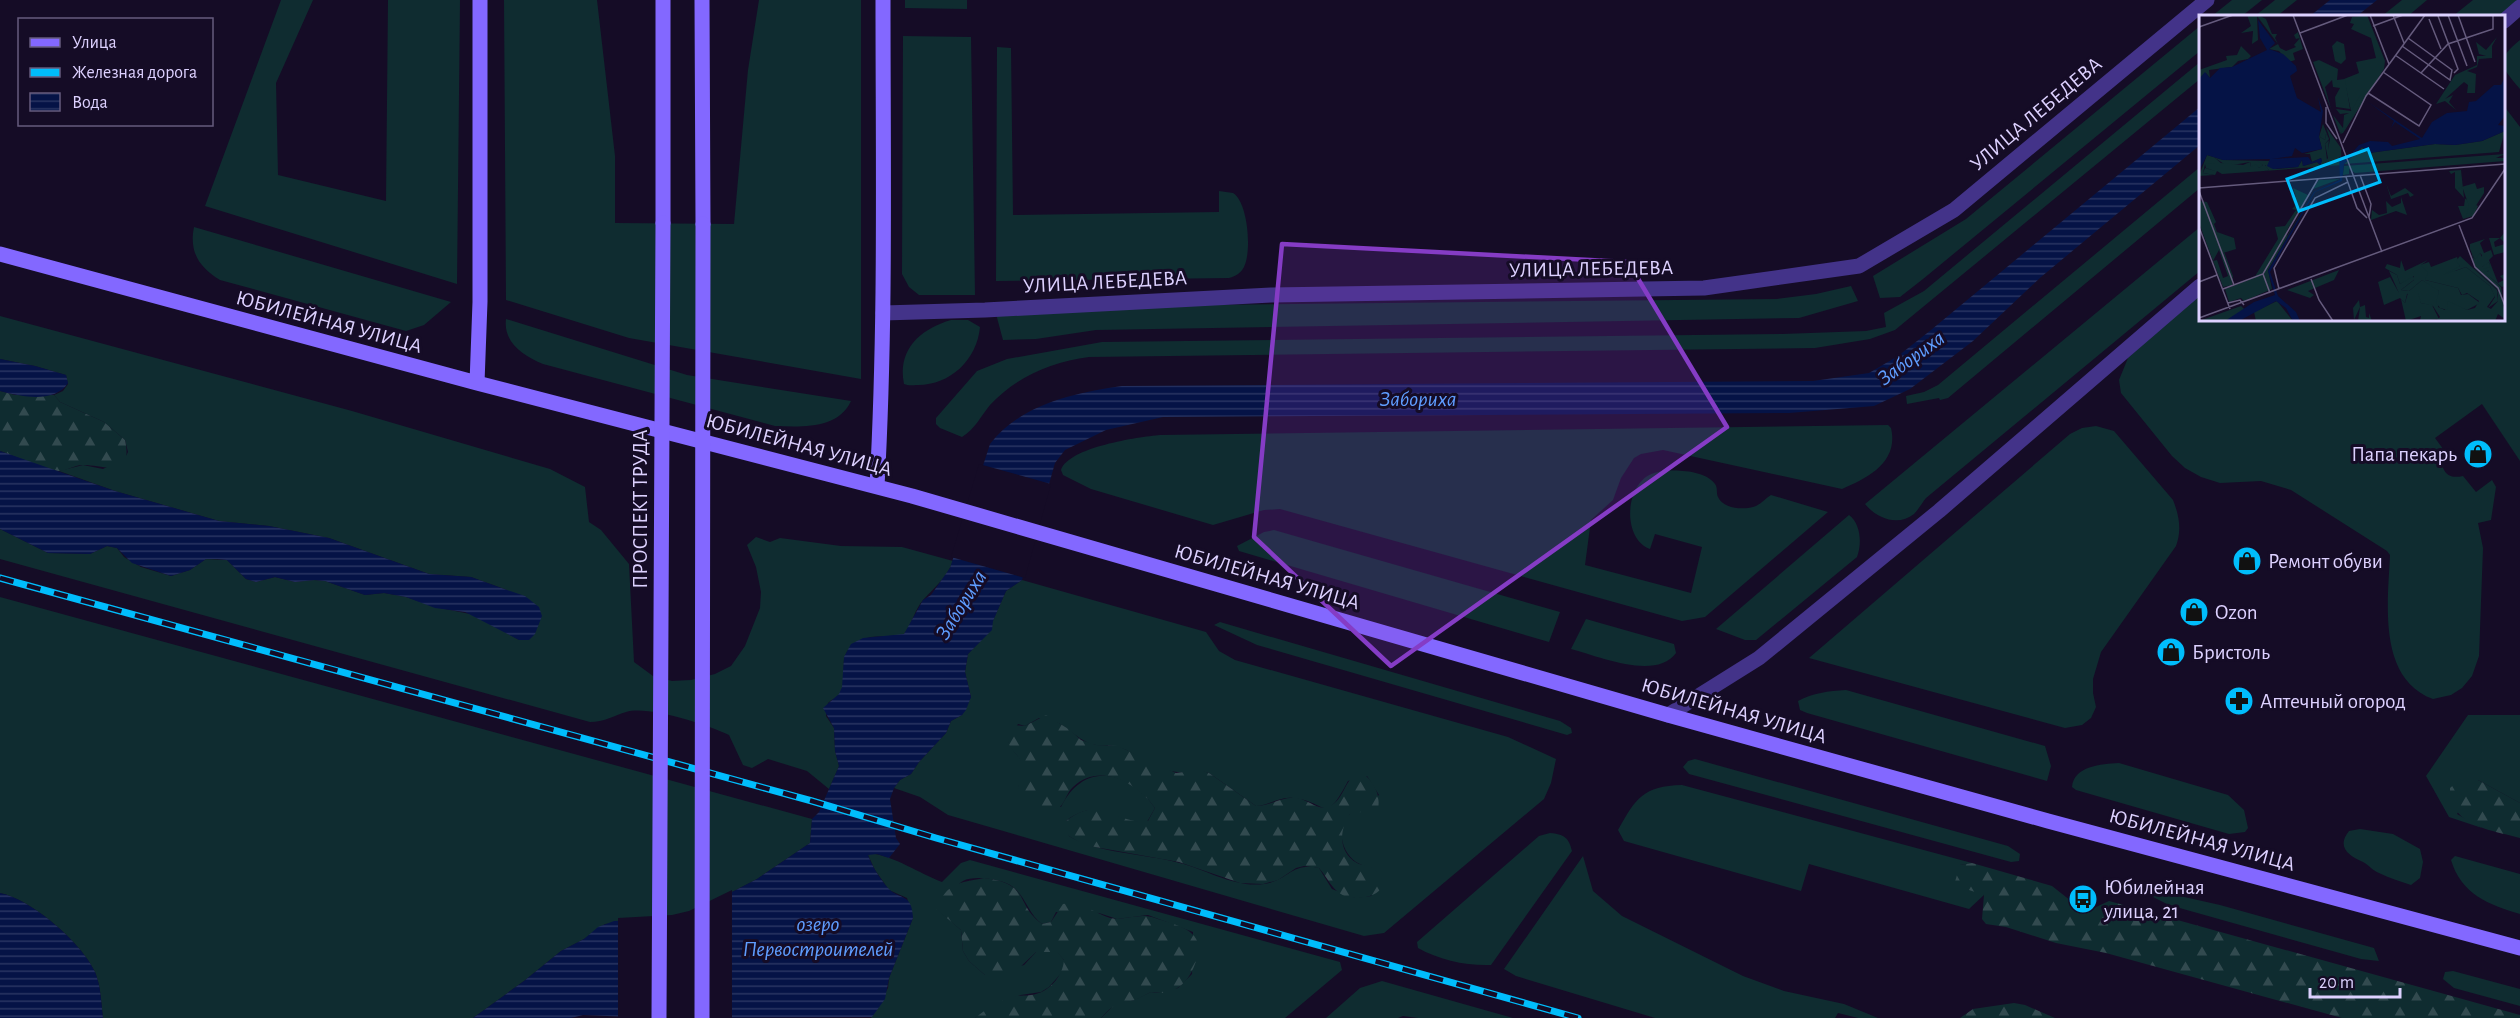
<svg xmlns="http://www.w3.org/2000/svg" width="2520" height="1018" font-family="'Alegreya Sans',sans-serif">
	<style>
		.grass { fill: #0f2c30; fill-rule: evenodd }
		.forest { fill: url(#forest-firs) }
		.water { fill: url(#water-rules) }
		.pier { fill: #150c26 }
		.lines { fill: none; stroke-linecap: round; stroke-linejoin: round }
		.minor { stroke: #433389; stroke-width: 15 }
		.secondary { stroke: #8368ff; stroke-width: 15 }
		.rail-casing { stroke: #00bdfc; stroke-width: 7 }
		.rail { stroke: #150c26; stroke-width: 4.5; stroke-dasharray: 14; stroke-linecap: butt }
		.secondary-bridge { stroke: #8368ff; stroke-width: 15 }
		.marked { fill: #853cc5; fill-opacity: 0.2; stroke: #853cc5; stroke-width: 4.5; stroke-linejoin: round }
		.labels { text-anchor: middle; dominant-baseline: central; stroke-width: 6; stroke-linejoin: round; paint-order: stroke }
		.street-label { font-size: 21px; fill: #ddd1ff; stroke: #150c26 }
		.poi-label { font-size: 21px; fill: #ddd1ff; stroke: #150c26; text-anchor: start }
		.water-label { font-size: 22px; font-style: italic; fill: #5f9dff; stroke: #150c26 }
		.inset-road { fill: none; stroke: #655b7d; stroke-width: 1.5 }
		.view { fill: #00bdfc; fill-opacity: 0.15; stroke: #00bdfc; stroke-width: 3 }
		.inset-edge { fill: none; stroke: #ddd1ff; stroke-width: 3 }
	</style>
	<defs>
		<pattern id="forest-firs" width="22" height="20" patternUnits="userSpaceOnUse" patternTransform="scale(1.5)"><rect width="22" height="20" fill="#0f2c30"/><path d="M5 1l3.5 6h-7zM16 11l3.5 6h-7z" fill="#324a4f"/></pattern>
		<pattern id="water-rules" width="6" height="5" patternUnits="userSpaceOnUse" patternTransform="scale(1.5)"><rect width="6" height="5" fill="#051346"/><path d="M0 2.5h6" fill="none" stroke="#293462"/></pattern>
	</defs>
	<rect width="100%" height="100%" fill="#150c26"/>
	<!-- grass -->
	<path class="grass" d="M281,0H313L276,83L278,175L386,201L388,0H460L457,284L205,206Z
		M504,0H597L615,156V223L734,224L748,70L759,0H861V379L629,338L506,300Z
		M905,0H967V9L905,8Z
		M2232,0H2262L2242,16H2212Z
		M2275,0H2297L2277,16H2255Z
		M2402,0H2427L2408,16H2382Z
		M2473,0H2520L2504,16H2453Z
		M2200,26V51L1923,279L1900,297L1880,298L1873,276L1966,219Z
		M903,36L971,37L975,295H919L909,287L902,274Z
		M2520,40V89C2501,66 2494,61 2520,40Z
		M997,47L1011,48L1013,215L1219,212V191L1233,193C1248,202 1252,251 1244,267C1241,273 1236,276 1229,278L996,281Z
		M2200,62V79L1895,330L1870,339L1815,348L1089,357C1051,362 1016,377 990,405C981,416 975,429 962,437L940,428L936,424V418L977,371L1007,359L1102,342L1782,334L1866,331L1886,327L1884,313L1924,291Z
		M2504,106L2520,127V461L2482,404L2435,438L2446,453L2443,468C2447,477 2454,478 2463,476L2476,492L2492,480L2496,487L2491,520L2478,523L2483,548L2479,656L2472,676L2462,688L2451,695L2433,699C2377,678 2388,602 2390,555L2387,551L2291,490L2261,481L2220,483L2201,477L2185,468L2172,456L2121,393L2119,380L2128,358L2200,292V320H2504Z
		M2200,167V188L1948,398L1940,400L1939,398L1907,404L1906,396L1924,392L1938,385Z
		M194,227L451,302L424,325L406,331L220,280C199,267 189,252 194,227Z
		M2200,227V271L1926,498C1922,503 1918,510 1914,514C1898,527 1876,518 1865,504Z
		M1851,286L1858,301L1799,318L1096,330L1036,339L1003,340L996,314L999,307L1777,299L1816,294Z
		M0,316L352,411L550,469L585,487L589,522L601,530L629,564L634,662L653,676L672,681L691,680L715,674L731,666L745,646L760,608L761,592L756,567L747,545L756,537L770,542L780,538L841,546L902,547L953,561C947,577 935,587 923,600C915,609 912,624 904,634C891,638 873,634 861,640C830,656 853,675 840,694C837,697 831,700 828,703L826,716L834,728L835,751L839,766L829,789L807,771L768,759L752,768L743,765L729,735C708,725 648,705 626,712C613,716 604,722 590,722L0,559V529L48,553L90,554L107,546L117,548L124,557L141,567L171,576L190,570L206,559L227,560L246,579L256,582L275,577L295,582L314,580L325,581L365,595L384,593L406,597L435,607L475,615L519,640L507,590L471,577L429,574L329,538L269,526L219,521L115,491L59,471L83,465L103,469L125,458L128,452L125,440L104,422L60,402L54,395L63,391L68,384L66,375L35,366L0,359Z
		M506,319L687,375L851,401C838,429 803,427 775,426L543,364C524,356 503,343 506,319Z
		M951,320H968L980,327C977,360 950,385 918,385C912,385 909,386 904,384C897,350 920,329 951,320Z
		M1888,425L1891,428C1899,462 1868,478 1842,489L1663,450L1641,454L1634,458L1621,478L1613,500L1591,520L1585,565L1691,593L1702,547L1655,534L1650,549C1620,538 1625,477 1658,472C1673,469 1705,470 1715,484C1718,488 1716,493 1718,497C1724,510 1746,510 1756,506C1762,503 1766,498 1771,495L1828,512L1705,617L1682,621L1280,509L1264,510L1213,525L1091,489L1063,475L1061,470C1069,447 1138,437 1160,435Z
		M2096,426L2114,431L2173,500C2179,515 2182,530 2176,546L2101,652L2093,679V693L2096,707L2091,718L2082,725L2065,728L1809,658L2070,434L2082,428Z
		M1849,515C1861,524 1862,544 1857,557L1756,640H1745L1716,629Z
		M1274,530L1560,612L1549,642L1239,551L1237,546L1264,532Z
		M1022,580L1206,632L1219,651L1235,660L1508,737L1556,759L1551,783L1544,799L1384,933L1364,936L948,815L920,797L894,788L900,780L911,774L919,762L946,733L951,721L962,715L971,697L965,672L968,654L987,634L1006,591ZM1039,718C1062,718 1071,736 1091,744C1100,747 1109,744 1118,747C1138,753 1156,770 1177,772C1189,774 1197,769 1209,773L1256,806C1268,806 1280,796 1293,798C1327,801 1324,827 1348,781L1367,776L1379,795C1370,801 1355,808 1348,816C1336,830 1342,852 1356,862C1369,870 1370,862 1382,879L1371,896L1355,898L1332,889L1319,868C1291,862 1288,881 1264,884C1235,888 1207,870 1180,863C1148,854 1095,853 1069,836L1066,821C1100,794 1117,826 1147,822L1155,808C1129,771 1084,760 1061,807L1018,788C1020,781 1026,769 1022,762C1018,754 1011,751 1008,740L1018,724L1025,726Z
		M0,597L812,819L810,843L757,879L690,914L605,924L584,939L561,951L524,981L473,1018H103C101,1003 101,986 95,972C82,943 31,899 0,893Z
		M1586,619L1674,644L1676,653C1656,681 1598,656 1571,649Z
		M1220,622L1560,721L1571,728L1572,733L1567,735L1257,645L1214,625Z
		M1846,690L2045,746L2051,766L2047,781L1807,713L1800,710L1798,701C1813,693 1828,691 1846,690Z
		M2468,715H2520V803L2478,780L2457,814L2482,828L2449,817L2426,776Z
		M1695,759L2008,846L2020,854L2019,861L2011,862L1689,774L1683,767L1688,761Z
		M2119,763L2228,795L2244,810L2248,828L2245,832L2229,834L2076,790L2072,787C2074,766 2101,764 2119,763Z
		M1682,785L1972,863L1960,865L1984,895L1969,909L1809,864L1801,891L1624,841L1618,830C1636,798 1643,786 1682,785Z
		M2360,829L2393,834L2420,849L2423,862L2420,878L2411,885C2400,881 2389,878 2379,873C2373,871 2369,865 2363,862C2349,856 2336,847 2349,831Z
		M1550,833C1564,834 1569,838 1572,851L1491,965C1467,966 1439,960 1418,948L1417,942L1539,836Z
		M870,853C897,857 918,873 942,882L961,863L970,860L1340,962L1342,970L1285,1018H1101L1115,1004L1134,1000L1151,992L1160,993L1178,988L1192,974L1193,932L1148,915L1117,919L1099,913L1056,912L1051,922L1042,924C1029,915 1025,896 1013,887C1003,879 974,875 963,881C953,887 945,901 937,909L961,930L963,951L969,961L985,975L1024,965L1036,952L1057,951L1064,960V970L1049,987L1041,992L1021,995L1003,1001L975,1018H871L888,988L889,978L913,918L907,898L889,890L875,870L868,855Z
		M1583,856L1593,891L1622,916L1743,976L1784,991L1844,1004L1878,1018H1858L1838,1013L1835,1018H1655L1516,976L1504,969Z
		M2455,856L2520,874V914C2489,905 2461,894 2451,860Z
		M2162,892L2220,905L2374,948L2379,961L2361,959L2169,905L2151,896Z
		M2453,971L2520,989V1006L2454,988L2443,979L2445,972Z
		M1382,981L1513,1018H1418L1403,1016L1398,1018H1326L1360,988Z"/>
	<!-- forest -->
	<path class="forest" d="M0,391L15,395H54L60,402L104,422L125,440C134,481 102,464 82,465C74,465 67,471 59,471C48,470 12,455 0,451Z
		M1046,715L1070,730L1081,740L1096,745L1118,746L1176,773L1200,770L1209,773L1256,806C1270,806 1282,796 1297,798C1310,800 1319,813 1332,805C1346,796 1344,777 1362,772C1373,782 1381,793 1378,809L1350,814C1339,830 1338,852 1357,863C1362,866 1369,864 1374,869C1395,886 1375,898 1356,898C1335,898 1331,882 1319,868L1304,866L1296,868L1278,880L1263,884L1240,883L1179,862L1084,845L1069,836L1064,829L1066,821C1102,793 1116,826 1148,821L1155,808C1138,784 1100,761 1073,787C1066,793 1065,805 1057,809C1044,817 1019,804 1018,788C1018,780 1024,774 1022,766C1020,750 1000,750 1011,725L1025,726Z
		M2463,777L2478,780L2520,803V838C2491,830 2449,826 2450,788Z
		M1972,863L2052,886L2071,901L2094,908L2109,901L2520,1015V1018H2342L2106,953L2056,943L2006,927L1986,924L1982,919L1984,895L1954,885L1960,865Z
		M984,878C1032,884 1014,904 1042,924L1051,922L1063,904C1082,900 1093,913 1110,918C1125,921 1139,912 1155,918C1176,925 1206,930 1197,958C1192,975 1182,992 1161,993C1158,993 1155,992 1152,992C1147,993 1141,998 1135,1000C1117,1005 1114,1003 1101,1018H975C986,1009 999,1001 1012,997C1019,995 1024,996 1031,995C1049,993 1063,976 1064,960L1057,952H1036L1016,971L996,976L985,975L969,961L963,951L961,930L936,909C948,882 958,883 984,878Z
		M2014,1003L2025,1005L2055,1018H1960L1973,1009Z"/>
	<!-- water -->
	<path class="water" d="M2330,0H2377L2357,16H2310Z
		M2200,107V145L2041,277L1973,341L1910,389L1874,406L1789,413L1163,417L1106,430L1065,450L1055,463L1022,580L1006,591L993,621L992,630L968,654L965,672L971,697L966,710L962,715L951,721L946,733L919,762L911,774L900,780L894,788L890,799L896,838L900,844L889,858L877,854L868,855C872,866 880,879 888,888C900,901 912,892 913,918L889,978L885,999L872,1017L656,1018L583,1015L571,1018H473L524,981L561,951L584,939L598,927L614,921L648,920L690,914L757,879L810,843L812,819L819,812L839,766L835,751L834,728L823,708L839,694L842,687L844,657L851,644L863,638L904,634L923,600L931,595L950,568L990,444C1021,404 1074,393 1122,386L1813,381L1869,373L1898,356L1931,330Z
		M0,359L35,366L66,375L68,383C55,403 23,397 4,392L0,391Z
		M0,451L115,491L219,521L269,526L329,538L429,574L471,577L507,590L525,596L539,607L542,616L535,634L529,640H519L465,612L435,608L406,597L384,593L365,595L325,581L315,580L295,582L275,577L256,582L246,579L227,560L217,559H206L190,570L171,576L132,563L117,548L107,546L90,554L48,553L0,529Z
		M0,893C31,899 82,943 95,972C101,986 101,1003 103,1018H0Z"/>
	<!-- pier -->
	<path class="pier" d="M979,464L1051,484L1025,578L951,557Z
		M732,890V1018H618V918L672,915L689,911Z"/>
	<g class="lines">
		<!-- minor -->
		<path class="minor" d="M2504,21L2520,7
			M883,313L985,310L1271,295L1704,288L1859,266L1954,210L2207,0
			M1668,715L1759,658L1939,511L2200,286"/>
		<!-- secondary -->
		<path class="secondary" d="M702,0L703,224
			M663,223V0
			M0,254L477,383L912,496L1668,715L2048,821L2520,948
			M477,383L480,302V0
			M877,486C886,324 883,162 883,0"/>
		<!-- rail casing -->
		<g class="rail-casing">
			<path id="rail" d="M0,578L812,801L936,838L1578,1018"/>
		</g>
		<!-- rail -->
		<use href="#rail" class="rail"/>
		<!-- secondary-bridge -->
		<path class="secondary-bridge" d="M659,1018L663,223
			M702,1018L703,224"/>
	</g>
	<!-- marked area -->
	<path class="marked" d="M1282,244L1628,262L1727,427L1391,666L1254,537Z"/>
	<!-- icons -->
	<defs>
		<g id="shop-disc" transform="scale(1.5)"><circle r="9.5" fill="#00bdfc" stroke="#150c26"/><path d="M-5-2.5h2.3a2.7 3.5 0 0 1 5.4 0H5L5.5 6h-11ZM-1.5-2.5h3a1.5 2.3 0 0 0-3 0Z" fill="#111"/></g>
		<g id="pharmacy-disc" transform="scale(1.5)"><circle r="9.5" fill="#00bdfc" stroke="#150c26"/><path d="M-2-6h4v4h4v4h-4v4h-4v-4h-4v-4h4Z" fill="#111"/></g>
		<g id="bus-disc" transform="scale(1.5)"><circle r="9.5" fill="#00bdfc" stroke="#150c26"/><path d="M-5-6H5V4H4V6H2V4H-2V6H-4V4H-5ZM-3.5-4V0h7V-4ZM-3.5 1.2v1.5H-2V1.2ZM2 1.2v1.5H3.5V1.2Z" fill="#111"/></g>
	</defs>
	<g fill-rule="evenodd">
		<use href="#shop-disc" x="2478" y="454"/>
		<use href="#shop-disc" x="2247" y="561"/>
		<use href="#shop-disc" x="2194" y="612"/>
		<use href="#shop-disc" x="2171" y="652"/>
		<use href="#pharmacy-disc" x="2239" y="701"/>
		<use href="#bus-disc" x="2083" y="899"/>
	</g>
	<g class="labels">
		<!-- street labels -->
		<g class="street-label">
			<text transform="translate(2036 114) rotate(-40)">УЛИЦА ЛЕБЕДЕВА</text>
			<text transform="translate(1591 269) rotate(-1)">УЛИЦА ЛЕБЕДЕВА</text>
			<text transform="translate(1105 282) rotate(-3)">УЛИЦА ЛЕБЕДЕВА</text>
			<text transform="translate(329 322) rotate(15)">ЮБИЛЕЙНАЯ УЛИЦА</text>
			<text transform="translate(799 445) rotate(15)">ЮБИЛЕЙНАЯ УЛИЦА</text>
			<text transform="translate(640 509) rotate(-90)">ПРОСПЕКТ ТРУДА</text>
			<text transform="translate(1267 577) rotate(16)">ЮБИЛЕЙНАЯ УЛИЦА</text>
			<text transform="translate(1734 711) rotate(16)">ЮБИЛЕЙНАЯ УЛИЦА</text>
			<text transform="translate(2202 840) rotate(15)">ЮБИЛЕЙНАЯ УЛИЦА</text>
		</g>
		<!-- poi labels -->
		<g class="poi-label">
			<text x="2457" y="454" text-anchor="end">Папа пекарь</text>
			<text x="2268" y="561">Ремонт обуви</text>
			<text x="2215" y="612">Ozon</text>
			<text x="2192" y="652">Бристоль</text>
			<text x="2260" y="701">Аптечный огород</text>
			<text x="2104" y="887">Юбилейная<tspan x="2104" dy="24">улица, 21</tspan></text>
		</g>
		<!-- water labels -->
		<g class="water-label">
			<text transform="translate(1911 358) rotate(-36)">Забориха</text>
			<text x="1418" y="399">Забориха</text>
			<text transform="translate(961 605) rotate(-58)">Забориха</text>
			<text x="818" y="924">озеро<tspan x="818" dy="25">Первостроителей</tspan></text>
		</g>
	</g>
	<!-- overview -->
	<g transform="translate(2199 15)">
		<rect width="306" height="306" fill="#150c26"/>
		<path d="M48,0H59L67,4L73,19H78L76,23L81,33L87,36L97,32L95,30L101,23L97,24L95,20L99,17L104,34L94,38L96,45L90,47L80,36L70,34L79,29L58,1L59,25L53,29L54,16L42,18L52,11ZM168,0L186,46L185,54L146,115L144,118L141,119L165,81L152,96L145,64L160,58L157,47L177,43L172,23L152,14L155,9L151,8L153,2ZM138,26L145,29L147,44L142,49L136,46L133,31ZM42,31L52,41L49,44L39,46L33,52L10,55L11,63L7,58L0,64V55L28,45L27,41L38,40ZM124,109L130,124L129,135L131,124L127,112L142,133L143,150L65,156L70,155L67,152V149L78,154L99,152L103,145L104,151L118,147L121,150L124,143V150L129,143L126,129L130,125L127,119L126,125L121,122ZM306,116L300,137L145,149L163,132L170,138L236,129L256,130L283,126ZM306,139L297,143H306V146L156,158L150,154V159L144,160L145,151ZM8,140L24,145L69,146H64L63,153L52,152L51,147L28,151L16,143V149H6L4,158L15,160L0,161ZM262,155L265,183L279,191L274,201L264,204L259,191H265L266,184L256,173V157L252,159L250,156ZM141,164L114,174L88,215V221L115,176L69,255L73,274L45,286L42,283L30,287L26,274L55,263L79,224L76,212L86,211L97,195L93,194L96,191L92,181L97,182L94,173L109,180L120,165ZM187,168L192,181L206,173L215,180L211,182L209,178L187,186L193,192L202,188V182L208,200L197,196L172,205L173,195L180,200L188,198L187,186L192,184ZM0,186L8,187L17,207L15,209L34,261L33,270L24,272L14,246L18,245L24,263L29,261L20,235L14,246L0,208ZM18,217L35,223L37,234L24,238ZM271,229L275,244L281,238L285,246L283,252L289,246L292,252L287,258L302,272L306,304L299,299L296,306H237L241,302L234,291L222,288L216,278L208,279L206,288L201,283L185,290L179,267L191,262L200,278L190,256L198,260L201,269L213,260L216,264L202,275L210,276L223,265L236,272L240,276L239,292L246,295L248,286H254L268,295L276,293L280,286L268,278L263,280L259,273L226,265L221,250L230,247L232,252L258,242L261,251L256,256L267,252L291,271L296,281L288,292L292,294L299,286V275L276,254ZM140,255L135,265L109,276L115,280L111,283L88,275ZM42,291L46,295L26,306H0Z" fill="#0f2c30"/>
		<path d="M298,22L293,31V43L280,44L278,52L268,56L277,59L276,78H268L269,70L265,67L246,84L254,80L250,87L257,95L246,86L237,89L256,60L278,50V41H287L280,39L277,27L287,35ZM120,45L139,54L138,65L146,64L151,94L137,92L136,82L141,73L134,72L133,65L126,72L132,94L114,47ZM162,79L165,82L144,116L141,118L134,100L144,113L145,100L150,98L141,99L137,94L152,96ZM124,109L125,113L124,118L121,122L126,125L127,119L130,124L126,129L128,145L124,151L122,143L113,147L111,139H105L123,134L120,122ZM16,143L22,148L44,150L51,147L52,152L57,149L60,153L64,150L58,146H72L70,151L66,150L70,155L65,156L23,159L18,156L16,160L4,158L6,153L16,156L7,153L6,149L16,148ZM276,168L278,174L285,172V178L271,200L267,202L270,191L264,174L259,173ZM306,217V228L301,223L295,227L296,232L306,229V237L295,240L290,223H301ZM286,224L281,228L285,238L292,235L294,241L290,245L299,268L305,265L301,261L306,259V271L303,272L285,257L290,256L284,254L291,252L290,247L283,252V240L281,238L276,245L271,234V229ZM160,285L161,292L166,290L167,302L170,303V298L173,306H159L161,292L155,305L154,293Z" fill="#0f2c30"/>
		<path d="M261,241L298,275L306,296V300L298,276L299,286L289,293L296,282L291,271L267,252L244,260L261,251L257,246ZM202,245L206,256L229,245L222,250L229,258L226,265L259,273L262,280L269,279L281,288L268,295L249,286L248,295L241,293L237,288L240,276L223,265L210,276L202,275L215,265V261L201,269L198,260L186,253L188,249L201,253ZM209,278H219L222,288L233,290L240,304L221,306L222,301L207,306L202,284L206,288ZM78,286L94,306H57L55,297Z" fill="#0f2c30"/>
		<path d="M59,5L76,28L70,34L84,39L97,51L98,56L91,61L98,83L122,97L119,82L124,96L120,122L123,134L103,138L96,133L93,141L73,144L109,142L113,147L122,143L123,146L121,150L118,147L104,151L103,145L99,152L74,154L68,151L71,144L24,145L8,140L0,156V64L6,57L11,63L21,53L33,52L68,35L61,23ZM306,62V101L299,110L306,111V116L283,126L256,130L236,129L170,138L163,132L145,149L143,166L116,177L71,257L79,281L97,297L101,306H94L87,293L77,286L40,306H26L55,287L76,280L69,256L115,177L141,165L140,142L150,141L160,130L171,126L189,127L193,131L221,124L196,107L192,113L195,106L169,87L223,123L233,107L248,98L268,96L270,87L277,86L295,70H302Z" fill="#051346"/>
		<path class="inset-road" d="M94,0L183,237M171,0L190,49M194,0L205,28M249,0L268,51M259,0L276,47M239,1L259,54L255,58M230,4L242,34M174,11L204,0M0,12L34,0M101,18L149,0M203,31L251,65L253,55L209,23M196,40L245,74M222,58L249,29L294,14V0M169,78L220,111L232,90L184,57M127,92V108L138,124M144,128L167,81L226,0M161,160L172,189L170,202M147,162L158,193L168,203M0,173L306,149M0,176L35,270M260,210L276,252L299,273L306,291M0,212L31,294M64,259L71,278M112,264L120,285L134,306M0,267L18,260M24,274L64,259L119,164M80,274L75,253L116,183L149,167M29,288L41,285L45,290M0,303L273,203L306,154"/>
		<path class="view" d="M169,134L181,167L100,196L88,164Z"/>
		<rect width="306" height="306" class="inset-edge"/>
	</g>
	<!-- legend -->
	<rect x="18" y="18" width="195" height="108" fill="#150c26" stroke="#655b7d" stroke-width="1.5"/>
	<rect x="30" y="38" width="30" height="9" fill="#8368ff" stroke="#655b7d" stroke-width="1.5"/>
	<text x="72" y="48" font-size="18" fill="#ddd1ff">Улица</text>
	<rect x="30" y="68" width="30" height="9" fill="#00bdfc" stroke="#655b7d" stroke-width="1.5"/>
	<text x="72" y="78" font-size="18" fill="#ddd1ff">Железная дорога</text>
	<rect x="30" y="93" width="30" height="18" fill="url(#water-rules)" stroke="#655b7d" stroke-width="1.5"/>
	<text x="72" y="108" font-size="18" fill="#ddd1ff">Вода</text>
	<!-- scale -->
	<path d="M2310 988v9h90v-9" fill="none" stroke="#ddd1ff" stroke-width="3"/>
	<text x="2319" y="988" font-size="18" fill="#ddd1ff" stroke="#150c26" stroke-width="4.5" paint-order="stroke">20 m</text>
</svg>
